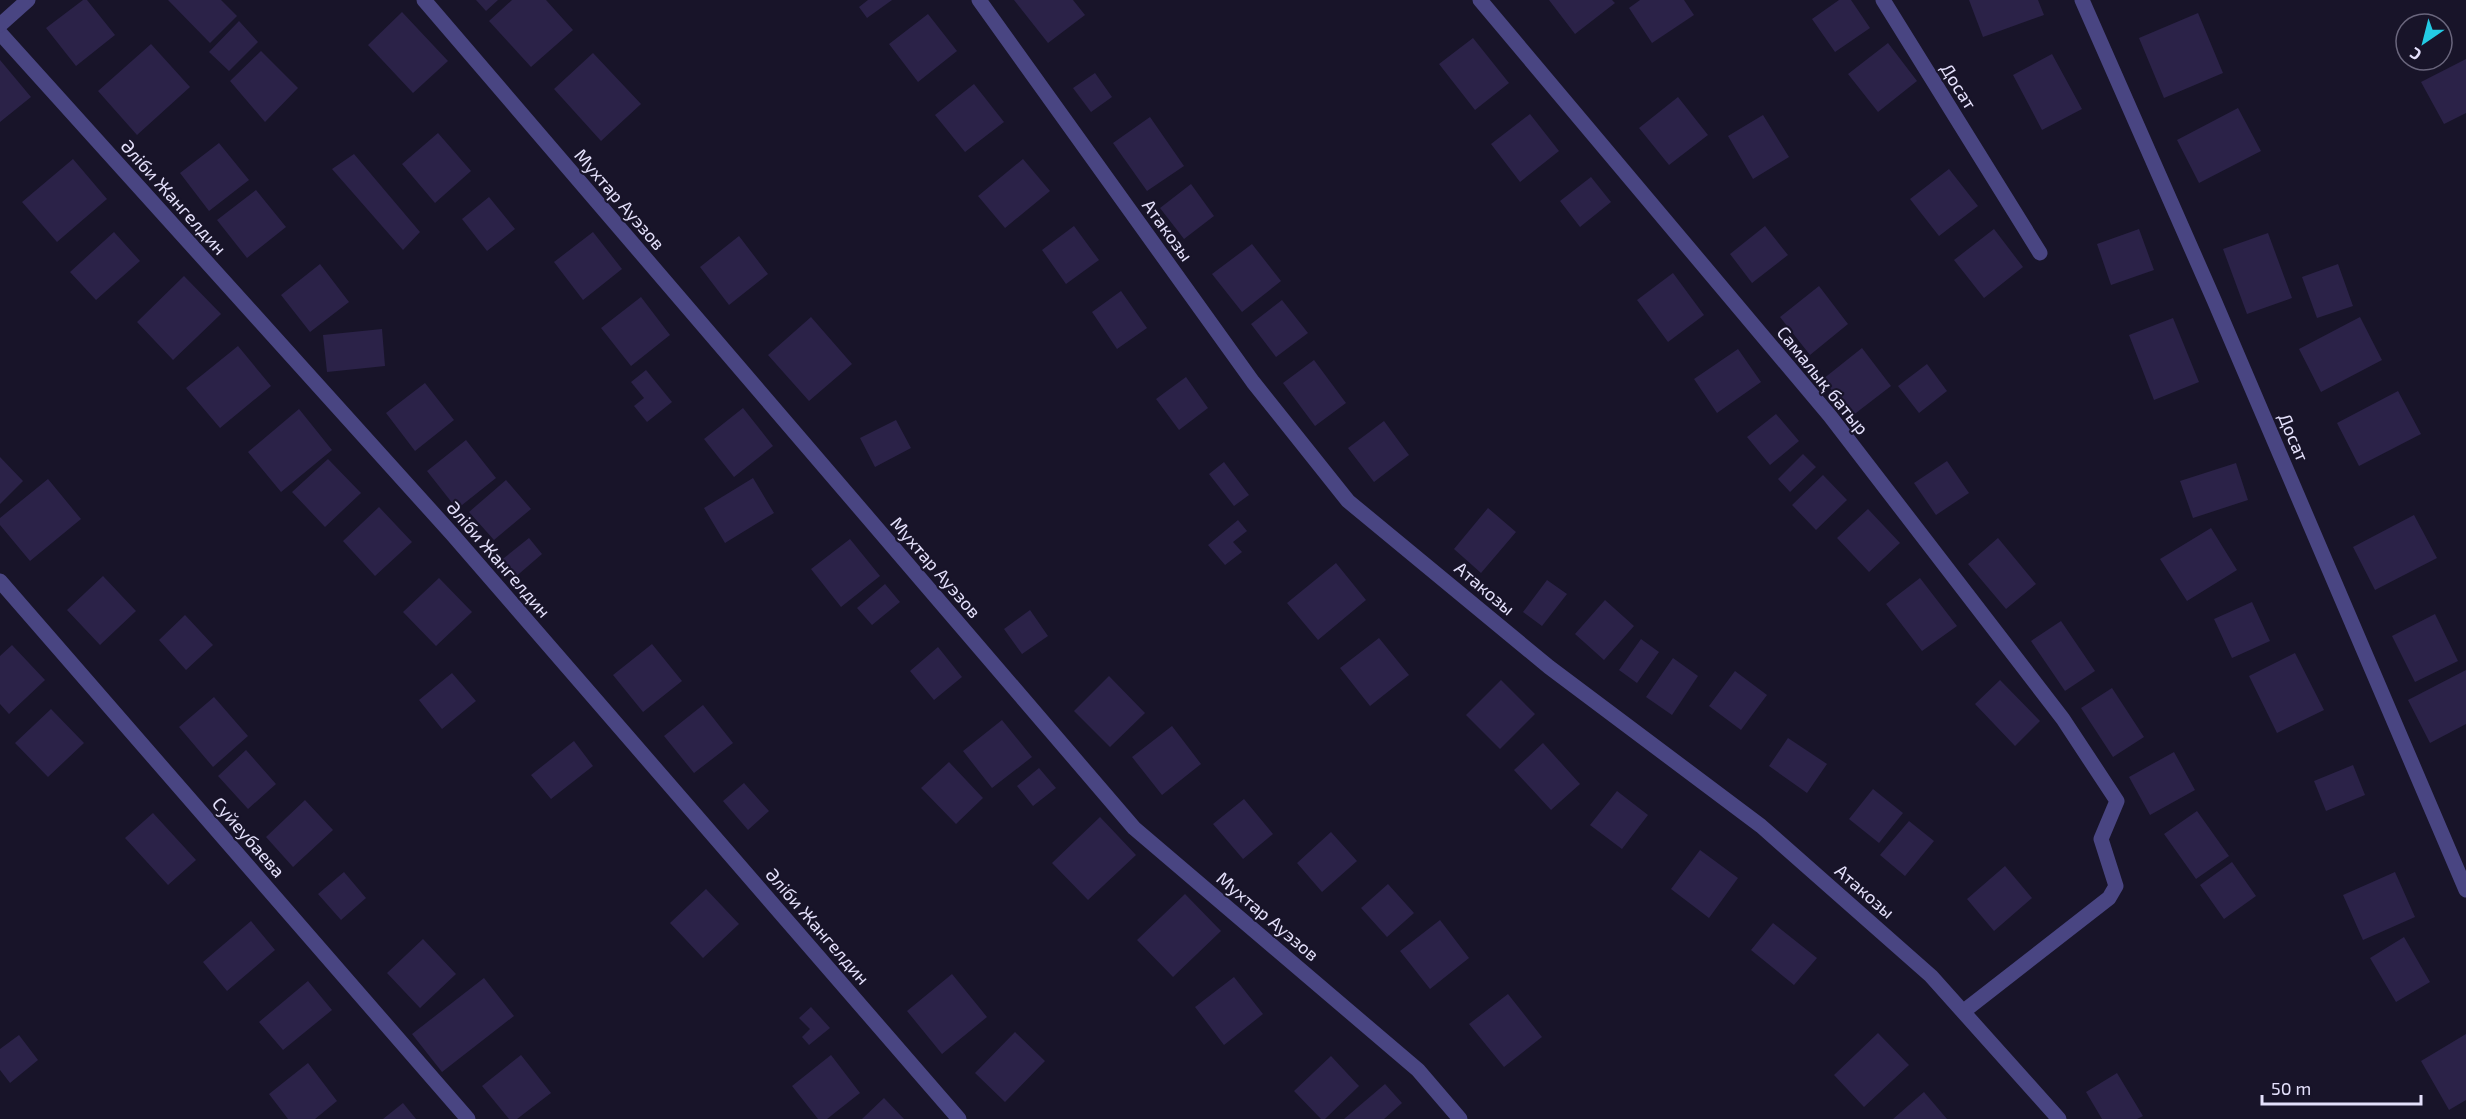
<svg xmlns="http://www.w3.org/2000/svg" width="2466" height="1119" font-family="'Exo 2',sans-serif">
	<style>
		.building { fill: #2b2248 }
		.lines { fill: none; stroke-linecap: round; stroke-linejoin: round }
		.minor { stroke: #494582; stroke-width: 15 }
		.tertiary { stroke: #494582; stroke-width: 15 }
		.labels { text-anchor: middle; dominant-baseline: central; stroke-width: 4.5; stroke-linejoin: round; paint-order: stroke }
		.street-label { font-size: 18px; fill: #e4e0fb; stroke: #181429 }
	</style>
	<rect width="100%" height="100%" fill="#181429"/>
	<!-- building -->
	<path class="building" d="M83,0H87L115,35L76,66L46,28Z
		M168,0H221L237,16L210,43Z
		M476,0H498L486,11Z
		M512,0H546L573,30L531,67L489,21Z
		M868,0H892L867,18L859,7Z
		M1014,0H1073L1085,15L1048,43Z
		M1549,0H1612L1615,3L1575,34Z
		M1640,0H1684L1694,15L1652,43L1629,8Z
		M1839,0H1851L1870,28L1835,52L1812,19Z
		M1969,0H2038L2044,15L1983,37Z
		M402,12L448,61L413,93L368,45Z
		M2198,13L2223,73L2164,98L2139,38Z
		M928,14L957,51L918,82L889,44Z
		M239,21L258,42L229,71L209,52Z
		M1473,38L1509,83L1475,110L1439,64Z
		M1888,43L1917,81L1878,112L1848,74Z
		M151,44L190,87L137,135L98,91Z
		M261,51L298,88L265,122L230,81Z
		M593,53L641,104L601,141L554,89Z
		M2052,54L2082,109L2042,130L2013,75Z
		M2466,59V113L2444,124L2421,82Z
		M0,60L31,97L0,122Z
		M1095,73L1112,97L1091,112L1073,88Z
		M974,84L1004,122L965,152L935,115Z
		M1678,97L1708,135L1669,165L1639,128Z
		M2238,108L2261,151L2199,183L2177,140Z
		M1530,114L1559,151L1520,182L1491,144Z
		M1763,115L1789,157L1753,179L1728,136Z
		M1150,117L1184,166L1147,191L1113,143Z
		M438,133L471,171L435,203L402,164Z
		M219,143L249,180L209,211L180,173Z
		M354,154L420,232L403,250L332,169Z
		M73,159L107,199L57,242L22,202Z
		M1023,159L1050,191L1005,228L978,196Z
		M1949,169L1978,206L1939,236L1910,199Z
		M1591,177L1611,202L1580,227L1560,201Z
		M1191,184L1214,216L1184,239L1160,208Z
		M256,190L286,227L247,258L217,220Z
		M489,197L515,229L487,251L462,219Z
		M1074,226L1099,260L1066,284L1042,250Z
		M1765,226L1788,255L1752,283L1730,254Z
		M1994,229L2023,267L1984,298L1954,260Z
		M2139,229L2154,270L2111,285L2097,244Z
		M114,232L140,261L96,300L70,272Z
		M593,232L622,269L583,300L554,262Z
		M2268,233L2292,298L2247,314L2223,249Z
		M739,236L768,274L729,305L700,267Z
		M1252,244L1281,281L1242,312L1212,274Z
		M320,264L349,302L310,332L281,295Z
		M2338,264L2353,306L2317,318L2302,277Z
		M1673,273L1704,315L1668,342L1637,300Z
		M184,276L221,314L173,360L137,322Z
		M1819,286L1848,324L1810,355L1780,317Z
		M1121,291L1147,328L1117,349L1092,312Z
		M641,297L670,335L631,366L601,328Z
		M1282,300L1308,333L1276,357L1251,324Z
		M811,317L852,364L809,401L768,355Z
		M2360,317L2382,360L2321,392L2299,349Z
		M2173,318L2199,382L2154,400L2129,335Z
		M382,329L385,366L327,372L323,335Z
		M238,346L271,386L220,428L186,388Z
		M1862,348L1891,386L1852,416L1823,379Z
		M1738,349L1761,382L1717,413L1694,379Z
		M1314,360L1346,403L1315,426L1283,383Z
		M1927,364L1947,391L1919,413L1898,386Z
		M646,370L672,402L647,422L634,406L644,398L631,382Z
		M1186,377L1208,408L1179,430L1156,399Z
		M425,383L454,420L415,451L386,413Z
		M2398,391L2421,434L2359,466L2337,423Z
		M743,408L773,446L734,477L704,439Z
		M299,409L332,450L281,492L248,452Z
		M1776,414L1799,441L1770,465L1747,437Z
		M896,420L911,448L875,467L860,438Z
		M1384,421L1409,455L1374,482L1348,448Z
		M466,440L496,478L457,509L427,471Z
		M1803,454L1816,467L1790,492L1778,479Z
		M0,457L23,481L0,504Z
		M328,459L361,493L325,527L292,492Z
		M1947,461L1969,493L1936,515L1914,483Z
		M1224,462L1249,495L1234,506L1209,474Z
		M2236,463L2248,500L2193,518L2180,481Z
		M1823,475L1847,500L1816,530L1792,505Z
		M753,478L774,513L725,543L704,508Z
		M48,479L81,519L30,561L0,525V518Z
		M506,480L531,509L494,540L469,512Z
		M379,507L412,542L375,576L343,541Z
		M1488,508L1516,532L1481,573L1454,549Z
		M1868,509L1900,543L1869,572L1837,538Z
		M2414,515L2437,558L2375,590L2353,547Z
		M1238,520L1247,531L1233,542L1242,552L1225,565L1208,545Z
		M2211,528L2237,570L2187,601L2160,559Z
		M529,538L542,554L513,579L499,562Z
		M1998,538L2036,584L2006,609L1968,564Z
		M850,539L880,576L841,607L811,569Z
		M1336,563L1366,600L1318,640L1287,603Z
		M103,576L136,611L100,645L67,610Z
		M439,578L472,612L436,646L403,612Z
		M1920,578L1957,626L1922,651L1886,604Z
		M1547,580L1567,594L1542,626L1523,612Z
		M885,584L900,602L872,625L857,608Z
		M1605,600L1634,626L1604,660L1575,634Z
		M2252,602L2270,641L2232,658L2214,619Z
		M1030,610L1048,636L1022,654L1004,629Z
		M2435,614L2458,661L2415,682L2392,636Z
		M185,615L213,645L186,670L159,640Z
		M2061,621L2095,671L2065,691L2031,641Z
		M1379,638L1409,675L1370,706L1340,668Z
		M1641,639L1659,652L1637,683L1619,670Z
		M652,644L682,681L643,712L613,675Z
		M12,645L45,680L9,714L0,704V656Z
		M938,647L962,677L934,700L910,671Z
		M2295,653L2324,710L2277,733L2249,676Z
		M1673,658L1698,676L1672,715L1646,697Z
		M2466,670V724L2430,743L2408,700Z
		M1735,671L1767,695L1741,730L1709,706Z
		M452,673L476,701L442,729L419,700Z
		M1109,676L1145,713L1110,747L1074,711Z
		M1501,680L1535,714L1500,749L1466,715Z
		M2000,680L2040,721L2015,746L1975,704Z
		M2112,688L2144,737L2113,757L2081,708Z
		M214,697L248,736L213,767L179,727Z
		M703,705L733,743L694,773L664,736Z
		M51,709L84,743L48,777L15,743Z
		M1002,720L1032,757L992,788L963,751Z
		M1172,726L1201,764L1162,795L1132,757Z
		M1788,738L1827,764L1807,793L1769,766Z
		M574,741L593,766L551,799L531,775Z
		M1543,743L1580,784L1551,810L1514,770Z
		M246,750L276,784L248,809L218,776Z
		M2174,752L2195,790L2150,815L2129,777Z
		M949,762L983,798L956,824L921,788Z
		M2353,765L2365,795L2326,811L2314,781Z
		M1039,768L1056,788L1033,806L1017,786Z
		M744,783L769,811L748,830L723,801Z
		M1873,789L1903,813L1879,843L1849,819Z
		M1617,791L1648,815L1622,849L1590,825Z
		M1244,799L1273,834L1243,859L1213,824Z
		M305,800L333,830L293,867L266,837Z
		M2197,811L2229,856L2196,879L2164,834Z
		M153,813L196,860L168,885L125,838Z
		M1100,817L1136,855L1088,900L1052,863Z
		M1909,821L1934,841L1905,876L1880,855Z
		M1331,832L1357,861L1322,892L1297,863Z
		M1700,850L1738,878L1709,918L1671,889Z
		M2232,862L2256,896L2224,919L2200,885Z
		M2005,866L2032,898L1994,931L1967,899Z
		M344,872L366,898L341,920L318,894Z
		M2395,872L2415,917L2363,940L2343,895Z
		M1388,884L1414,913L1387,937L1361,908Z
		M706,889L739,924L703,958L670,923Z
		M1185,894L1221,931L1173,977L1137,940Z
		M1440,920L1469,958L1430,989L1400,951Z
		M251,921L275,950L227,991L203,962Z
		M1773,923L1817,958L1794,985L1751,950Z
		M2404,937L2430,982L2396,1002L2370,958Z
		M423,939L456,974L420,1008L387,973Z
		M952,974L987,1017L942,1054L907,1011Z
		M1234,977L1263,1014L1224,1045L1195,1007Z
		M484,978L514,1016L442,1072L412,1034Z
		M308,981L332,1010L283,1050L259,1022Z
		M1508,994L1542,1037L1504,1067L1469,1024Z
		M811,1007L830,1028L809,1045L802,1037L810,1029L799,1018Z
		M1015,1032L1045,1061L1005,1102L975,1073Z
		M1878,1033L1909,1065L1864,1107L1834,1075Z
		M2466,1034V1100L2449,1110L2421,1061Z
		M19,1035L38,1060L10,1083L0,1070V1049Z
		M521,1055L551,1093L517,1119H509L482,1086Z
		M831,1055L860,1093L827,1119H818L792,1086Z
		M1331,1056L1359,1086L1325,1119H1321L1294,1091Z
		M308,1063L337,1101L315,1119H288L269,1094Z
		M2117,1073L2143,1116L2137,1119H2102L2086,1092Z
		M1385,1084L1402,1103L1384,1119H1344Z
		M1924,1092L1947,1119H1893Z
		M884,1098L904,1119H862Z
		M403,1103L416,1119H383Z"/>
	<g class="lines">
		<!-- minor -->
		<path class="minor" d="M424,0L1134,828L1418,1070L1460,1119
			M979,0L1253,382L1348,501L1549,667L1761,826L1931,976L2059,1119
			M1480,0L1830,416L2063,719L2117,801L2101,839L2116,886L2109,898L1964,1011
			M1883,0L2040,253
			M2082,0L2214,300L2466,890
			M0,33L452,534L959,1119
			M0,581L468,1119"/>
		<!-- tertiary -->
		<path class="tertiary" d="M0,25L28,0"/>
	</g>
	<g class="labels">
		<!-- street labels -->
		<g class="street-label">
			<text transform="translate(1959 86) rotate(58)">Досат</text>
			<text transform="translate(174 197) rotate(48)">Әліби Жангелдин</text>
			<text transform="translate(620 199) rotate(49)">Мухтар Ауэзов</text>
			<text transform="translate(1168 230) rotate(54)">Атакозы</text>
			<text transform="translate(1823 380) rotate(51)">Самалық батыр</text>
			<text transform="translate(2294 437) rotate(67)">Досат</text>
			<text transform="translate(499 559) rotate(49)">Әліби Жангелдин</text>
			<text transform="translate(936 567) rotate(49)">Мухтар Ауэзов</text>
			<text transform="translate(1485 588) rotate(40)">Атакозы</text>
			<text transform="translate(249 837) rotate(49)">Суйеубаева</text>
			<text transform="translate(1865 891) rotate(41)">Атакозы</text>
			<text transform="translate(1268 916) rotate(40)">Мухтар Ауэзов</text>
			<text transform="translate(818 926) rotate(49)">Әліби Жангелдин</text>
		</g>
	</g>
	<!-- north arrow -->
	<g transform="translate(2424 42) rotate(215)"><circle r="28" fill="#181429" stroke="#6a667d" stroke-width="1.5"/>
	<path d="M0-4.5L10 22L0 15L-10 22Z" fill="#23cbe4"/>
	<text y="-9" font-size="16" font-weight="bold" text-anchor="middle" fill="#e4e0fb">С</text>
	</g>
	<!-- scale -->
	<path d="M2262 1095v9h159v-9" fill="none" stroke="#e4e0fb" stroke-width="3"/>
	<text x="2271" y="1095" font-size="18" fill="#e4e0fb" stroke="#181429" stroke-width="4.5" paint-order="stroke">50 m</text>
</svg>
